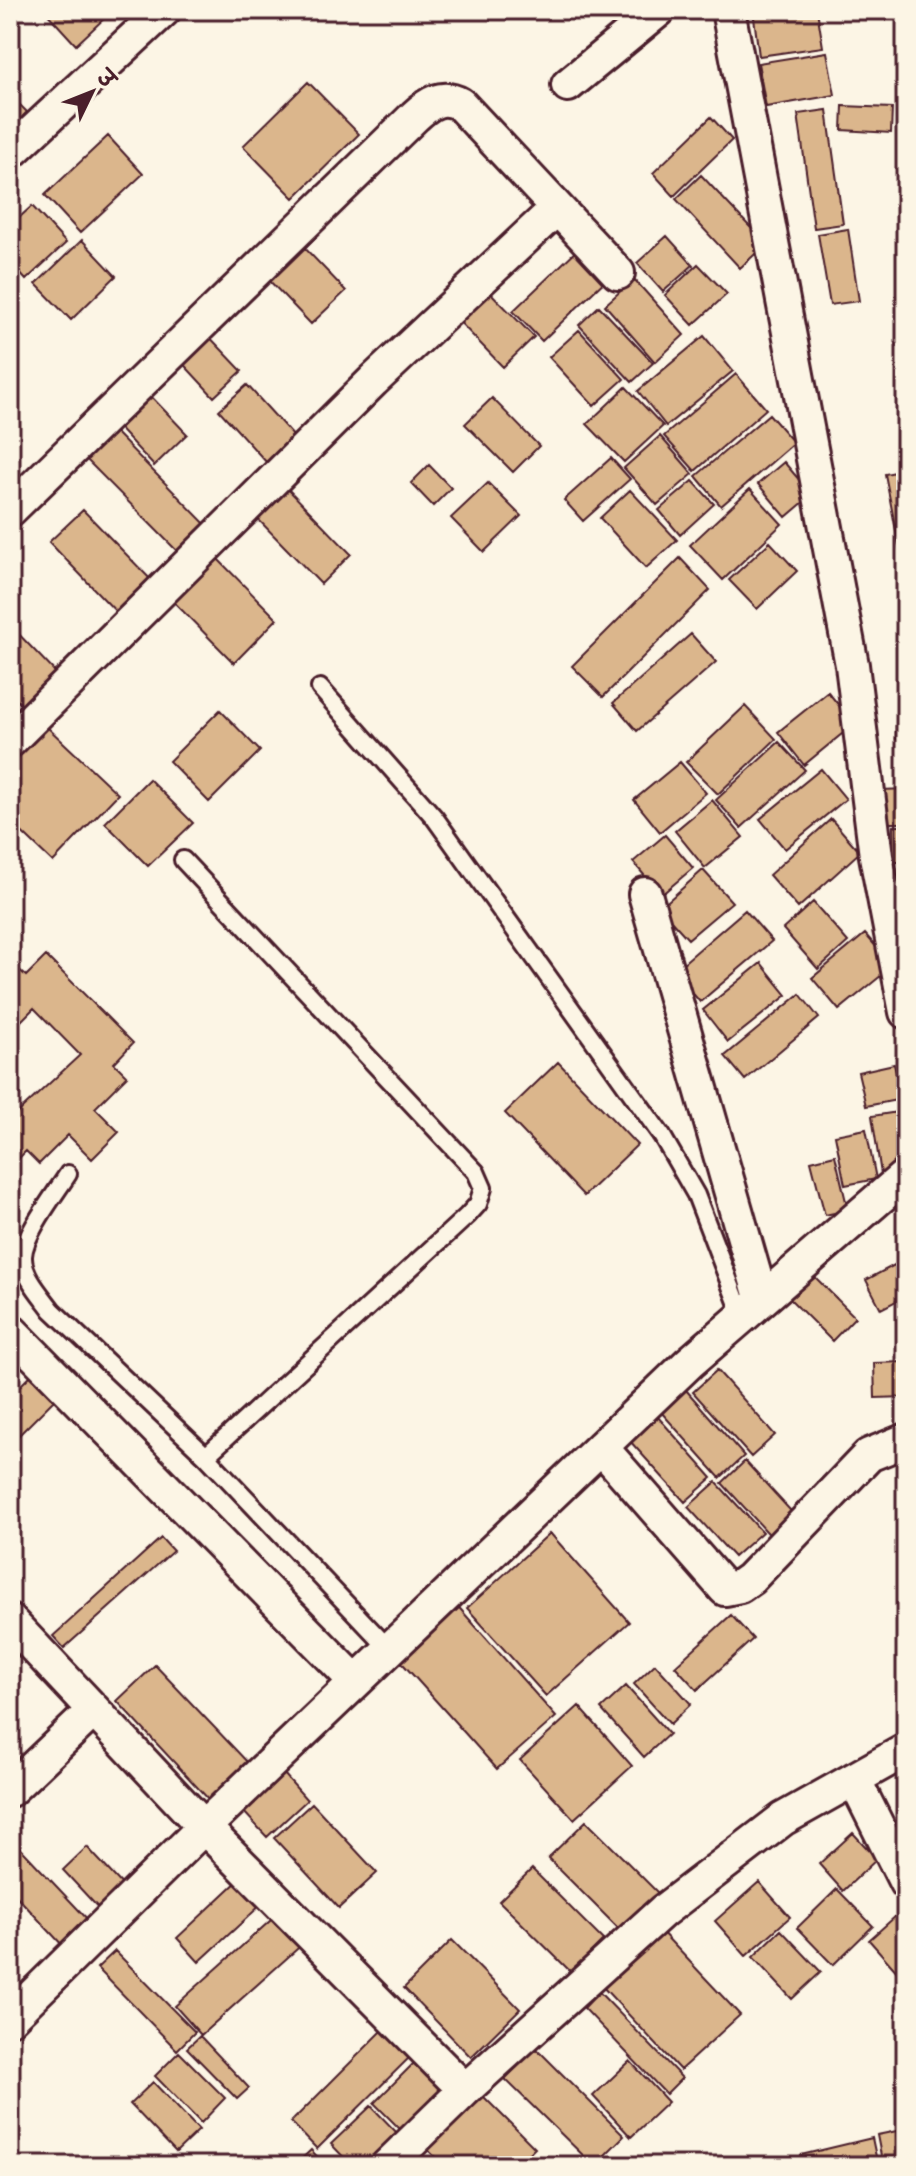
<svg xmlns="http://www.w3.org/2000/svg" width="916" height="2176" font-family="'Comic Neue','Playpen Sans Deva',sans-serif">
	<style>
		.building { fill: #dbb68c; stroke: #4a1f2b; stroke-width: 2 }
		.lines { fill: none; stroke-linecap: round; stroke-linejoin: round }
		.service-casing { stroke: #4a1f2b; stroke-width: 22 }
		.minor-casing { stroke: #4a1f2b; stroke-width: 38 }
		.service { stroke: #fcf5e5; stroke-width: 16 }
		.minor { stroke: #fcf5e5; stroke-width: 32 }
	</style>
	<rect width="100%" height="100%" fill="#fcf5e5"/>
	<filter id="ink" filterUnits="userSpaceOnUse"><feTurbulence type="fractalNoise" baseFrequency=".0125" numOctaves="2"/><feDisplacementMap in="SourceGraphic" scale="16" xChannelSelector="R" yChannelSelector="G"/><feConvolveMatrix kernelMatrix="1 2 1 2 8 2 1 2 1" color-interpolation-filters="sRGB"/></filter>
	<g filter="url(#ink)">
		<!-- building -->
		<path class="building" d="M44,10H106L109,14L76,45Z
			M512,10H528L519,18Z
			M599,10H635L619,32Z
			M753,10H817L823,47L759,56Z
			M827,52L835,95L766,107L758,63Z
			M308,82L359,134L294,198L243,146Z
			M10,95L27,112L10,129Z
			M843,106L892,108L891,133L842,130Z
			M827,110L843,224L814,228L798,114Z
			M711,117L732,140L674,196L653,173Z
			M108,136L143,174L80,233L45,195Z
			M701,175L766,244L740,268L676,199Z
			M32,206L66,243L26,280L10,262V226Z
			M848,229L859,301L830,305L818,234Z
			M667,236L693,265L663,292L637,263Z
			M82,240L116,276L71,320L36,284Z
			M299,242L346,291L311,324L264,275Z
			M582,245L611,275L542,341L513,311Z
			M698,264L727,294L693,325L665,295Z
			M634,279L684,335L655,362L605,305Z
			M482,284L534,337L503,367L452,314Z
			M599,306L653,363L632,382L579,325Z
			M202,329L242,371L214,397L175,355Z
			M579,330L624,379L594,406L549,357Z
			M704,336L733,371L666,426L638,391Z
			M736,374L766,409L695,471L664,436Z
			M247,385L296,439L268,464L219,410Z
			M626,387L663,426L624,462L587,424Z
			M146,391L187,434L154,466L113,422Z
			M492,398L539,446L513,472L465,424Z
			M769,414L794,443L721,506L696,476Z
			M108,425L213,532L185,559L80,453Z
			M660,436L693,474L657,505L624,468Z
			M611,458L630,479L583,521L564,500Z
			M784,462L812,495L786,517L758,484Z
			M429,465L451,488L433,506L411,483Z
			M906,470V577H905L885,474Z
			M693,481L714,504L680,535L659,510Z
			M488,483L521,516L484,552L451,518Z
			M283,484L351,554L321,584L253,514Z
			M750,489L782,524L723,580L690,545Z
			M630,490L677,540L646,568L600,518Z
			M83,510L157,586L123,619L49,542Z
			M770,542L797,571L757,609L729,580Z
			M211,552L277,619L234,663L167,595Z
			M680,558L710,590L603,697L572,666Z
			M10,625L59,676L25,708L10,693Z
			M691,634L716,662L637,731L613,703Z
			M828,692L854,724L804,765L778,732Z
			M896,693H906V739H896Z
			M745,706L776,739L718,794L686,762Z
			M220,710L260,751L209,802L169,761Z
			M46,726L118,794L53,862L10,821V763Z
			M779,742L805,770L741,828L716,800Z
			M680,762L706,793L660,832L634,800Z
			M821,769L846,799L785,849L760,819Z
			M149,779L193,823L148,866L105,823Z
			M906,789V823H882L881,790Z
			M712,800L743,837L705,868L675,831Z
			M831,819L860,852L798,908L769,875Z
			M893,826H906V862H894Z
			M665,835L693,868L661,895L633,862Z
			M703,870L732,902L688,939L660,908Z
			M813,902L848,942L818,969L783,929Z
			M745,910L772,941L700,1002L674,971Z
			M865,934L893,966L839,1010L812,978Z
			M46,956L133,1043L114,1063L127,1076L95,1108L119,1132L92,1159L68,1135L39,1164L26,1151L10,1167V1120L80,1055L34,1008L10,1032V971L15,966L26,976Z
			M761,963L787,995L728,1042L703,1010Z
			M800,994L819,1018L745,1080L725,1056Z
			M558,1062L637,1145L584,1196L505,1113Z
			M894,1064L902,1099L866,1106L858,1072Z
			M898,1112L906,1170L881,1174L872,1116Z
			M866,1129L876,1179L845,1185L835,1135Z
			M835,1155L848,1210L825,1215L811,1161Z
			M906,1196V1250H902L898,1197Z
			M906,1259V1296L881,1309L866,1280Z
			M811,1273L855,1317L832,1341L788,1297Z
			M904,1362L905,1397L875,1398L874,1363Z
			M717,1370L775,1435L751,1457L693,1392Z
			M31,1375L55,1399L10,1444V1396Z
			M686,1390L744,1456L720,1478L661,1412Z
			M657,1416L712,1478L685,1502L629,1440Z
			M745,1461L801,1522L777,1543L722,1483Z
			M716,1482L762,1532L734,1557L688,1507Z
			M550,1533L629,1622L546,1696L467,1608Z
			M161,1538L173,1551L64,1648L53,1636Z
			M454,1602L556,1717L497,1769L395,1655Z
			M731,1615L753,1639L697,1690L675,1666Z
			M655,1664L691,1704L670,1724L634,1684Z
			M155,1665L251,1766L212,1803L117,1701Z
			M626,1686L669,1734L644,1757L601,1709Z
			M579,1706L632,1766L574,1819L520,1760Z
			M284,1774L307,1800L267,1837L243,1811Z
			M312,1803L377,1873L339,1908L274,1838Z
			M586,1821L662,1897L624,1934L548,1858Z
			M853,1833L877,1859L843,1891L819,1864Z
			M10,1837L91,1923L65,1948L10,1889Z
			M87,1847L128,1891L104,1914L63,1870Z
			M532,1869L603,1940L571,1972L499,1901Z
			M240,1879L263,1903L199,1962L177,1938Z
			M759,1882L790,1917L746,1956L715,1921Z
			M837,1889L873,1926L833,1965L797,1928Z
			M906,1907V1982L869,1940Z
			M280,1912L306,1941L201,2035L175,2006Z
			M660,1930L740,2015L680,2070L601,1985Z
			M781,1930L821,1972L792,1999L753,1957Z
			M452,1940L520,2009L471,2057L404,1988Z
			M115,1951L195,2032L177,2050L97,1968Z
			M599,1992L682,2078L666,2094L584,2008Z
			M389,2024L416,2051L317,2149L291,2122Z
			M200,2036L249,2088L237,2099L187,2048Z
			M536,2048L624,2136L594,2166L505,2079Z
			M179,2052L225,2098L201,2123L155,2076Z
			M423,2054L454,2084L405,2134L374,2103Z
			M630,2061L668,2102L631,2137L593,2096Z
			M153,2082L199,2130L176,2152L130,2104Z
			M480,2093L535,2148L517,2166H444L426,2148Z
			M371,2106L401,2137L371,2166H352L331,2144Z
			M897,2131L904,2166H883L877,2135Z
			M872,2138L878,2166H804L801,2155Z
			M311,2150L326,2166H294Z
			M418,2151L433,2166H403Z"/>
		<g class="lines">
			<!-- service casing -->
			<g class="service-casing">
				<path id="service" d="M320,688L434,817L662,1136L696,1195L742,1315
					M183,860L476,1172L483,1188L478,1204L467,1216L206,1456
					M68,1174C56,1193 24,1234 23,1256C22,1275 42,1296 52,1310L206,1456L390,1650"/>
			</g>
			<!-- minor casing -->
			<g class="minor-casing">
				<path id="minor" d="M728,10L852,665L876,856L906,1012
					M568,85L659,10
					M10,153L164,10
					M10,510L415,116C429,103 442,94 460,104L618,273
					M10,741L373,381L556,209
					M645,894L761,1297
					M10,1330L355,1681
					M601,1447L725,1589L740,1586L750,1579L869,1455L906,1440
					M10,1621L204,1827L465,2090
					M854,1779L906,1883
					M10,1790L94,1710
					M10,2018L204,1827L689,1363L906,1175
					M387,2166L465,2090L663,1911L783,1819L906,1750"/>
			</g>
			<!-- service -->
			<use href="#service" class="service"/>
			<!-- minor -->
			<use href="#minor" class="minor"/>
		</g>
	</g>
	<!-- margin -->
	<rect width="916" height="2176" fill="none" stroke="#fcf5e5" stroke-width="40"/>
	<rect x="20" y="20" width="876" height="2136" fill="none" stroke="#4a1f2b" stroke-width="3" filter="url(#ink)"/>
	<!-- north arrow -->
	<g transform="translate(92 92) rotate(47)" stroke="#fcf5e5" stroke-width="6" paint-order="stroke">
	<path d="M0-6L14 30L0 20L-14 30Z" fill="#4a1f2b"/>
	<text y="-12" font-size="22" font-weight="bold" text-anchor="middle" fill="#4a1f2b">उ</text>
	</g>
</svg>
